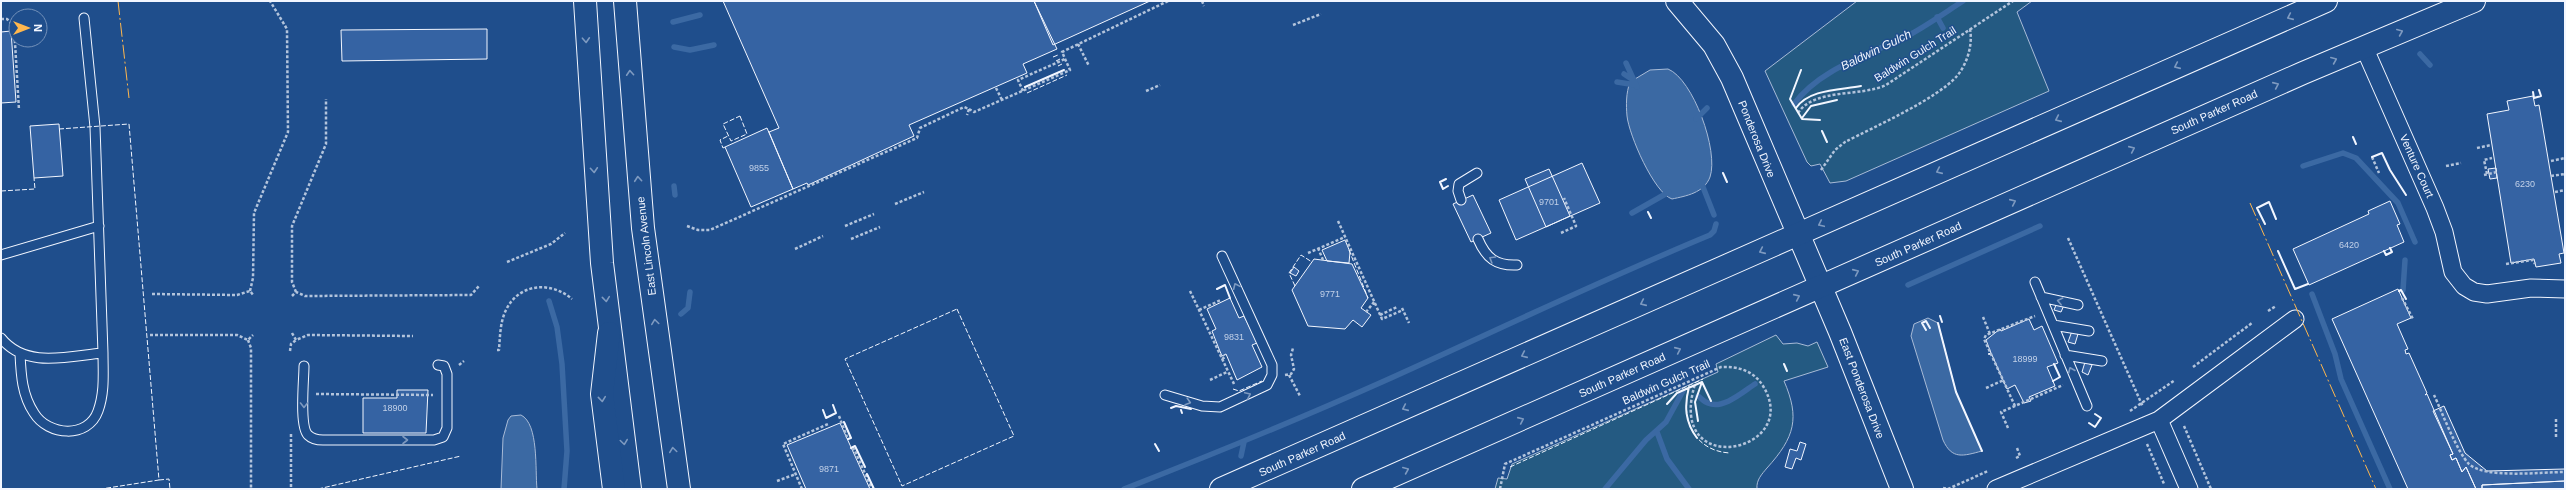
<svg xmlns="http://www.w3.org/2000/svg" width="2566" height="490" font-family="Helvetica,sans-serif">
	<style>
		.green { fill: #245a82; stroke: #a8bbd7 }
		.water { fill: #3b69a3; stroke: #a8bbd7 }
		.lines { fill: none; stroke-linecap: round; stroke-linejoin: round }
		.stream { stroke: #3b69a3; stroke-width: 5.5 }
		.building { fill: #3563a3; stroke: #f2f6ff }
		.service-casing { stroke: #f2f6ff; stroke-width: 11 }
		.minor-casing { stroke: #f2f6ff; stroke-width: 19 }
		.tertiary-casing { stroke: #f2f6ff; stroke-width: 24 }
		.primary-casing { stroke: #f2f6ff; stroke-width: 24 }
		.trunk-casing { stroke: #f2f6ff; stroke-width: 24 }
		.path { stroke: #b3c4dc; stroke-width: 2.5; stroke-dasharray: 3 2; stroke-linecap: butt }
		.service { stroke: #1f4e8c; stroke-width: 9 }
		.minor { stroke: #1f4e8c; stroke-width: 17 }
		.tertiary { stroke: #1f4e8c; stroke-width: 22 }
		.primary { stroke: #1f4e8c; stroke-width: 22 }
		.trunk { stroke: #1f4e8c; stroke-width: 22 }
		.fence { stroke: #f2f6ff; stroke-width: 1; stroke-dasharray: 5 2; stroke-linecap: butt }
		.wall { stroke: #f2f6ff; stroke-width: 2 }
		.power { stroke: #ffb74d; stroke-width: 1; stroke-dasharray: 14 3 2 3; stroke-linecap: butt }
		.oneway { stroke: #7e9ac0 }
		.labels { text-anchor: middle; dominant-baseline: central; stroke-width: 3; stroke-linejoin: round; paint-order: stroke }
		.number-label { font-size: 9px; fill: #c3d1e8 }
		.street-label { font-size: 11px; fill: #f2f6ff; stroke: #1f4e8c }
		.water-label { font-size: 12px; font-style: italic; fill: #f2f6ff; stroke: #1f4e8c }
	</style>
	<rect width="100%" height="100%" fill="#1f4e8c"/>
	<!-- green -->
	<path class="green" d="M1857,1H2032L2017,12L2049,91L1846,181L1830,183L1820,164L1811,166L1807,162L1765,71Z
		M1776,335L1783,344L1797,343L1808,346L1817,342L1828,367L1784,381C1800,418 1795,437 1767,468C1762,474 1756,480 1757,489H1495L1498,478L1507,479L1512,464L1718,372L1716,364Z"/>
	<!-- water -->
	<path class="water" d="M1668,69C1693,79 1719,151 1710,177C1704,193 1686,196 1672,199C1654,193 1629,135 1627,116C1626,105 1626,93 1630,82L1650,70Z
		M1928,318L1938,323L1956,392L1982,451C1963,456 1952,460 1943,440L1911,336L1914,324Z
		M521,415C539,424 535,470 537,489H501L503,438L508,420L511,416Z"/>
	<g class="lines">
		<!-- stream -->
		<path class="stream" d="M1937,17L1943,28
			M673,22L700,15
			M674,47L690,50L714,45
			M2420,54L2430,65
			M1626,63L1637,87
			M1624,74L1633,80
			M1617,82L1636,85
			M1794,104C1821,67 1871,55 1911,34C1929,24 1946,12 1963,1
			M1696,119L1707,108
			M2303,166L2343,153L2356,158L2398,203L2415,242
			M1701,182L1714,215
			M674,186L675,195
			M1632,213L1669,192
			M1908,285L2040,226
			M2403,290L2405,260
			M2312,294L2335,354L2341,379L2390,489
			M549,301L557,327L562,364L567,451L564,489
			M681,314L688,308L690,292
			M1698,396C1701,398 1704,402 1708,403C1723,410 1744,391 1755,384
			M1657,432L1667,459L1689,489
			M1241,456L1244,442
			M1124,489C1211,455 1297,420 1382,382C1491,333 1599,281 1710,235L1714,231L1716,224
			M1605,489L1646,440L1666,422L1683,391"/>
	</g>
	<!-- building -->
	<path class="building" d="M723,1H1034L1057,49L1023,64L1027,73L909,125L914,136L808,185L807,183L793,189L769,132L779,128Z
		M1034,1H1150L1053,45Z
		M487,29V59L342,61L341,30Z
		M11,31L16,102L1,103V32Z
		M2533,96L2535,106L2539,105L2564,253L2559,254L2561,263L2536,267L2534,259L2511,263L2487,114L2509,110L2507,101Z
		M59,124L63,176L34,178L30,126Z
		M767,128L793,189L751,207L725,147Z
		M1582,163L1600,203L1516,240L1499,200Z
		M2496,168L2497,178L2490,179L2488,169Z
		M1549,169L1570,216L1546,227L1525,179Z
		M1473,195L1491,233L1471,242L1453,204Z
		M2390,201L2400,224L2397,225L2404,242L2309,285L2293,249L2369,214L2368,211Z
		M1345,240L1350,252L1349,263L1327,261L1322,250Z
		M1314,259L1352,264L1368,298L1361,308L1371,315L1362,327L1353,320L1345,329L1308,326L1292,290Z
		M1294,267L1299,271L1296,276L1290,273Z
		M2398,289L2411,318L2397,324L2408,349L2405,350L2406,354L2409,353L2427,393L2425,395L2427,394L2453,454L2450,455L2452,460L2456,458L2462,472L2466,467L2476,489H2408L2332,319Z
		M1230,298L1239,318L1244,316L1251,330L1257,343L1252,345L1262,367L1237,380L1226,354L1222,356L1219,349L1212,331L1216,329L1207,309Z
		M2058,300L2065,303L2061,312L2054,310Z
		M2029,319L2034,330L2042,326L2058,363L2047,367L2055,386L2029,397L2031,401L2024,403L2015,385L2007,389L1992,355L1988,354L1991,353L1986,340L2000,329L2001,331Z
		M2072,331L2078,334L2075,344L2068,342Z
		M2085,362L2092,365L2088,375L2082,372Z
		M397,390H428L426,433H363V398H397Z
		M2444,406L2465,453L2487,471L2565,469V481L2482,485V489H2476L2466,467L2462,472L2456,458L2452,460L2450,455L2453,454L2433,411Z
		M840,423L870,489H806L787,445Z
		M1800,442L1806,444L1801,460L1796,458L1792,469L1785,467L1790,449L1797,451Z
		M2565,481V489H2477H2482V485Z"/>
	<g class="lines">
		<!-- service casing -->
		<g class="service-casing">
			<path id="service" d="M1461,200L1458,191L1459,184L1477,173
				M1478,239C1486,258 1496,266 1517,265
				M1,255L99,226
				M2035,282L2087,406
				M2041,297L2078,305
				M2053,325L2089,331
				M1,338C26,369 68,356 103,353L95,127L84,18
				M20,354C21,375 22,395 34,413C48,436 88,439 98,411C105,392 103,372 103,353
				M2065,355L2102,361
				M304,366C304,380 299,426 308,435C312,439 318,440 323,440H434L443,437L447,428V374L444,366L438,365
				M1165,395L1202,406L1220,407L1267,385L1272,375V365L1222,256"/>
		</g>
		<!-- minor casing -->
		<g class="minor-casing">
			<path id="minor" d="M2364,47L2435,208L2444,232L2453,272L2464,286L2474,292L2487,294L2531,288L2565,289
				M2159,420L2189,489
				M1996,489L2159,420L2295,319"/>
		</g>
		<!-- tertiary casing -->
		<g class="tertiary-casing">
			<path id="tertiary" d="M1677,1L1714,45L1732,78L1840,332L1902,489"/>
		</g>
		<!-- primary casing -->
		<g class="primary-casing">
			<path id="primary" d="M585,1L602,263L630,489
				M625,1L643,228L679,489"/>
		</g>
		<!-- trunk casing -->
		<g class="trunk-casing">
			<path id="trunk" d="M609,333L602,394L614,489
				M1221,489L2326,1
				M1363,489L2303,73L2474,1"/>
		</g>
		<!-- path -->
		<path class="path" d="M1202,1L1204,6
			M1,19H7L14,26L19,110
			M1293,25L1321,14
			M1078,44L1089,66
			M996,88L1002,100
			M1023,91L1018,80L1065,59
			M1146,91L1160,85
			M969,109L974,112L1070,70L1062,52L1168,1
			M1798,113C1814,88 1861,97 1886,85L2013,1
			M2477,148L2491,145
			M2372,157L2379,173
			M2551,161L2565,158
			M2446,166L2461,163
			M1821,170L1835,150L1845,142C1874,127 1937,99 1957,76C1967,64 1973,45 1970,29
			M2487,174L2484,160L2492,158
			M2484,175L2497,172
			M2551,176L2565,174
			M2555,192L2565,190
			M895,204L924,192
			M1338,221L1382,319L1403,310
			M687,226L698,230H710L917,138L920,128L964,107L969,109L967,115
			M845,226L874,214
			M1561,233L1576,226L1564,198
			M2068,238L2143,407
			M851,239L880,227
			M1318,248L1323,260
			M795,249L823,236
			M1308,253L1345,237
			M507,262L551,244L565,233
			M2506,264L2533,260L2535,264
			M250,291L253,278L254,213L288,132L287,29L270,1
			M1190,291L1234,384
			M296,292L292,282V226L326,144V99
			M152,294L237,295L250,291L254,296
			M292,296L296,292L305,296L471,295L479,286
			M2402,298L2413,319
			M1402,308L1409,323
			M1199,310L1221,300
			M2268,311L2276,306
			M1366,312L1374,302
			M1380,315L1397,307
			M1983,317L1990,334
			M292,333L296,340L308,335L413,336
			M150,335H237L248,340L253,335
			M248,340L251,348V489
			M497,350H499C500,337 500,322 506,310C519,283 551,281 572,299
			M290,351L291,344L296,340
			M1222,359L1225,357L1224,355
			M459,365L464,361
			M2193,367L2252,323
			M1285,375L1291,374L1294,369L1291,355L1293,348
			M1289,375L1300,396
			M1210,380L1227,372
			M1986,388L2004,380
			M316,394L433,395
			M2434,395C2442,412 2457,452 2469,464C2485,479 2542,472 2565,472
			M2015,406L1984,339L1986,335L2035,316
			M2130,411L2175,380
			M839,416L847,437
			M2556,419V437
			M2184,426L2211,489
			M2008,428L2001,412L2063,385
			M291,434V489
			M2147,444L2164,484
			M852,450L854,449L872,489
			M2016,458L2020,456L2017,448
			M777,481L796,474
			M1943,488L1948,489L1988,471
			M802,489L783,444L828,424
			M1500,489L1505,464L1721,367C1738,366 1754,371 1763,386C1804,452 1665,482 1695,384"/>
		<!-- service -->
		<use href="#service" class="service"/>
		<!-- minor -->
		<use href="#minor" class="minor"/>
		<!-- tertiary -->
		<use href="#tertiary" class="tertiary"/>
		<!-- primary -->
		<use href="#primary" class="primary"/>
		<!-- trunk -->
		<use href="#trunk" class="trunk"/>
		<!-- fence -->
		<path class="fence" d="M1053,57L1058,55
			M1056,61L1060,59
			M1058,66L1062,64
			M1025,87L1064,70
			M1027,93L1067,75
			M740,116L747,134L731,141L723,124Z
			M59,129L129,124L159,480L101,489
			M725,147L723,148L720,140L728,136
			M1,191L35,189L34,178
			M1349,250L1368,298
			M1295,286L1289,273L1301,255L1312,262
			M957,309L1014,436L902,486L845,359Z
			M1689,387C1680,419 1694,451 1730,453
			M1233,389L1239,391L1262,381
			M844,422L851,438L848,439
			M851,448L855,446L865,467
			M1510,467L1703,379
			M867,474L874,489
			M159,480L169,479L170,489
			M318,489L461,456"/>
		<!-- wall -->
		<path class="wall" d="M1801,70L1790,99L1802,119L1820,120
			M1025,87L1064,70
			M2533,92L2534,98L2541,96L2539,90
			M1796,108C1809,89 1840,90 1861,86
			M1802,118L1811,106L1837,100
			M1822,131L1827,142
			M2353,137L2356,144
			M2372,157L2382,153L2390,170L2406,195
			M1723,173L1727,182
			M1446,179L1440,182L1443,189L1448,186
			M1648,212L1651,218
			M2265,224L2257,208L2269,202L2276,219
			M2278,251L2295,289L2308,284
			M2384,251L2386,255L2392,252L2390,248
			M1217,289L1225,285L1230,298
			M2399,291L2401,290L2406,299
			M1940,316L1942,322
			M1938,323L1956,392L1982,451
			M1926,330L1922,323L1926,321L1930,328
			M1784,364L1787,371
			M2053,381L2060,377L2054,364
			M1689,387C1684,406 1685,422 1697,438
			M1667,404L1677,393L1702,382L1711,401
			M1171,408L1176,406L1191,409
			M823,410L826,418L836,413L833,405
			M1181,410L1182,413
			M1698,421L1695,402L1702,382
			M844,422L851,438L848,439
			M2089,423L2095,427L2101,418L2095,414
			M1155,444L1159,451
			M851,448L855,446L865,467
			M867,474L874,489"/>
		<!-- power -->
		<path class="power" d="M118,1L129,98
			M2250,203L2376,489"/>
	</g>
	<!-- one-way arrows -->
	<defs><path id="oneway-chevron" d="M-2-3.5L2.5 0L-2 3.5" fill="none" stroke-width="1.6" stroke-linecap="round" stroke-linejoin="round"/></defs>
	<g class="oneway">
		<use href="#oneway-chevron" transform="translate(2290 17) rotate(156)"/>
		<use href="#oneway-chevron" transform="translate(2400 32) rotate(-23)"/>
		<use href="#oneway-chevron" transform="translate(586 40) rotate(87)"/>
		<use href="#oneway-chevron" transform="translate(2334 60) rotate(-23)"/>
		<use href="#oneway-chevron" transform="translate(2177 66) rotate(156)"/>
		<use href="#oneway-chevron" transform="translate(630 73) rotate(-94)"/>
		<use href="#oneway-chevron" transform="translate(2276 85) rotate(-24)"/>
		<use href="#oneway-chevron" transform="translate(2058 119) rotate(156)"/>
		<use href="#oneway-chevron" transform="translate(2132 149) rotate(-24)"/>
		<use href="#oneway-chevron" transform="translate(594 170) rotate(86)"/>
		<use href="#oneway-chevron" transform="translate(1939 171) rotate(156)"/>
		<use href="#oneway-chevron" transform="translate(638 179) rotate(-95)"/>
		<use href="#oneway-chevron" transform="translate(2013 202) rotate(-24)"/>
		<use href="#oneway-chevron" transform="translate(1821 224) rotate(155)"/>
		<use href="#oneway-chevron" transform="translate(1762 251) rotate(156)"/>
		<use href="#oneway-chevron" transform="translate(1492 259) rotate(-149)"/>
		<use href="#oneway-chevron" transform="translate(1856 272) rotate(-24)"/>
		<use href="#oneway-chevron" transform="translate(1236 286) rotate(-114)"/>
		<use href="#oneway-chevron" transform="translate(1797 297) rotate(-24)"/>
		<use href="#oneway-chevron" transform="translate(606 299) rotate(84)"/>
		<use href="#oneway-chevron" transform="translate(2060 301) rotate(-167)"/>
		<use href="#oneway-chevron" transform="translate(1643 303) rotate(156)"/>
		<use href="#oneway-chevron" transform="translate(655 322) rotate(-98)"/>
		<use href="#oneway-chevron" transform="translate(1678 350) rotate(-24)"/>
		<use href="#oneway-chevron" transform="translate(1524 355) rotate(156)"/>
		<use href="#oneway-chevron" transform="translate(2071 370) rotate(-113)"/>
		<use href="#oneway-chevron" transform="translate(1248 395) rotate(-25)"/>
		<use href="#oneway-chevron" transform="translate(602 399) rotate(84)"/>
		<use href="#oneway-chevron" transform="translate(1188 402) rotate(17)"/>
		<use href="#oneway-chevron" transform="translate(304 405) rotate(90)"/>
		<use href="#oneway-chevron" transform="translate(1405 408) rotate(156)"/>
		<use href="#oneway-chevron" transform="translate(1521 420) rotate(-24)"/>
		<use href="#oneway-chevron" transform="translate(405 440)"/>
		<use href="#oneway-chevron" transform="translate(624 442) rotate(82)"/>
		<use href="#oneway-chevron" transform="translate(673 450) rotate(-98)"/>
		<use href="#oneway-chevron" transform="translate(1406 470) rotate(-23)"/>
	</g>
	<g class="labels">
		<!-- number labels -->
		<g class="number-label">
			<text x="759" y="168">9855</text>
			<text x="2525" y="184">6230</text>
			<text x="1549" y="202">9701</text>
			<text x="2349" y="245">6420</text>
			<text x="1330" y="294">9771</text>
			<text x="1234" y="337">9831</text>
			<text x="2025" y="359">18999</text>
			<text x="395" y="408">18900</text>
			<text x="829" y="469">9871</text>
		</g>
		<!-- street labels -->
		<g class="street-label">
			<text transform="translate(1915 54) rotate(-32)">Baldwin Gulch Trail</text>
			<text transform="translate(2214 112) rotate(-24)">South Parker Road</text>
			<text transform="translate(1757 139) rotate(68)">Ponderosa Drive</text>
			<text transform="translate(2417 166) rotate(66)">Venture Court</text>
			<text transform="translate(1918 244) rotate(-24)">South Parker Road</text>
			<text transform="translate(646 246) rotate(-97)">East Lincoln Avenue</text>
			<text transform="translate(1622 375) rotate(-24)">South Parker Road</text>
			<text transform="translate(1666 382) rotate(-24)">Baldwin Gulch Trail</text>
			<text transform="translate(1862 388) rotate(69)">East Ponderosa Drive</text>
			<text transform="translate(1302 454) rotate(-24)">South Parker Road</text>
		</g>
		<!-- water labels -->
		<g class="water-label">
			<text transform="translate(1876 50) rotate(-26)">Baldwin Gulch</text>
		</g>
	</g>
	<!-- border -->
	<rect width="2566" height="490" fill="none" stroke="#f2f6ff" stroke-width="4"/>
	<!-- north arrow -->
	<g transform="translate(28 28) rotate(90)"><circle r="19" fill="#1f4e8c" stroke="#7391ba"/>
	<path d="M0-3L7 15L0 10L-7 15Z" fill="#ffb74d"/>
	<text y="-6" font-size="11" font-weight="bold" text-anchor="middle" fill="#f2f6ff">N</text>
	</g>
</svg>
